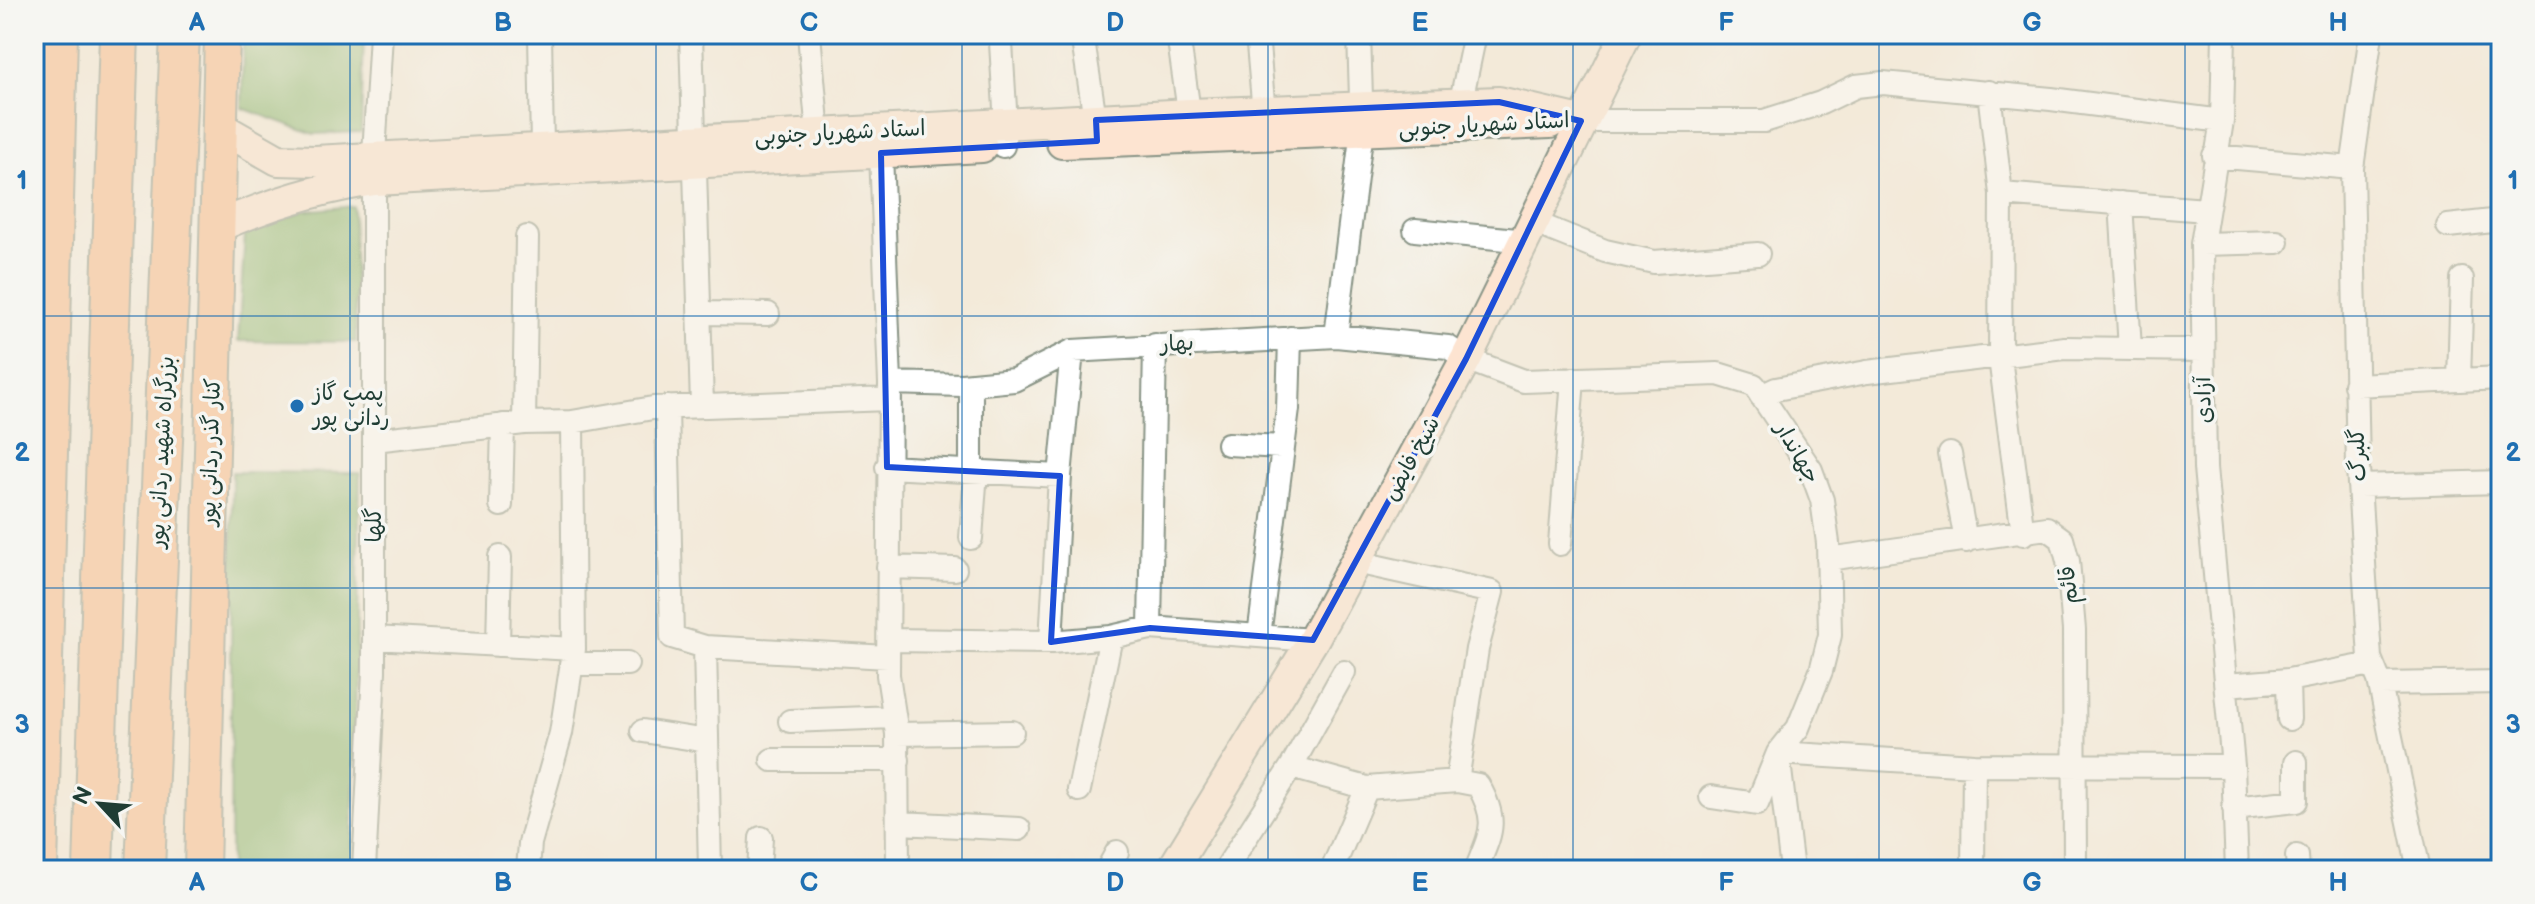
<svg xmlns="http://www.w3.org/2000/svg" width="2535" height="904" font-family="'Balsamiq Sans','Playpen Sans Arabic',sans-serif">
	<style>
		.forest { fill: #89b76f; stroke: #547a52; stroke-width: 2 }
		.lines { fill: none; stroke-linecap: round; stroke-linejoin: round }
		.street-casing { stroke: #899486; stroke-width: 26 }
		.secondary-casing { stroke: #899486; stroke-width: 34 }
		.primary-casing { stroke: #899486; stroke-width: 38 }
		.highway-casing { stroke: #899486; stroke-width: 42 }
		.street { stroke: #fff; stroke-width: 22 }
		.secondary { stroke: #fde4d1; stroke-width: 30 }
		.primary { stroke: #fabb8b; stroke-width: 34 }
		.highway { stroke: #fabb8b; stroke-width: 38 }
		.marked { fill: none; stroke: #1d4ed8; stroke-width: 6; stroke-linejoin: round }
		.grid { fill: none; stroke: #1f6fb2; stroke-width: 2; stroke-opacity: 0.55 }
		.poi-dot { fill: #1f6fb2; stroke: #f6f6f2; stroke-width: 3 }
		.labels { text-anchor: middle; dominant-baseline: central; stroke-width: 7; stroke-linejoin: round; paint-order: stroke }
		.street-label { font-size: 22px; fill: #1f3d34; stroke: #f6f6f2 }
		.poi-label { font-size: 22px; fill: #1f3d34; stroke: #f6f6f2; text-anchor: start }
		.neatline { fill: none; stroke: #1f6fb2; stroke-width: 3 }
		.grid-label { font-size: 26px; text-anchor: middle; font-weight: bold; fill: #1f6fb2 }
	</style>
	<rect width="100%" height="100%" fill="#f6f6f2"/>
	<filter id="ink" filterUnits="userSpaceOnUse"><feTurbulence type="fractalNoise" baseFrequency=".0125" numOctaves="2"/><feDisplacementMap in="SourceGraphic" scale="16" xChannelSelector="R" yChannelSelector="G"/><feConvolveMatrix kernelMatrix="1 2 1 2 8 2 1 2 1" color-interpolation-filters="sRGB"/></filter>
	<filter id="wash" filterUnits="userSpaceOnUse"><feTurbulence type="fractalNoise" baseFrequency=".006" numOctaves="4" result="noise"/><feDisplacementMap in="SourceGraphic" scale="32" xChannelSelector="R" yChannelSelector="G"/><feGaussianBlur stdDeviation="1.8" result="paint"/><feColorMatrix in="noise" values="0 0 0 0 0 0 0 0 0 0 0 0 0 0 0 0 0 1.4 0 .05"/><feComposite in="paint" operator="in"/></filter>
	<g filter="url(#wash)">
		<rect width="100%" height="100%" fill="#f3ead9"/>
		<!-- forest -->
		<path class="forest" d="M243,34H364L361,132L314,134L242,108Z
			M353,206L356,342L238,341L245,234L303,211Z
			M232,472L360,473L352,870H230Z"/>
	</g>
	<g filter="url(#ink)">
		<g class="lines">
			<!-- street casing -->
			<g class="street-casing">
				<path id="street" d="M540,34L542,147
					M691,34L702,406
					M809,34L818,134
					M1082,34L1097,132
					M1178,34L1191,126
					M1257,34L1265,124
					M2224,34L2222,121L2202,244L2205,468L2233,766L2237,870
					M2371,34L2352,168L2358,468L2370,658L2379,680L2419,870
					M1001,43L1006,125L1003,146
					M1989,92L2001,194L2000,358L2023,534
					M1458,115L1475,34
					M1581,121H1764L1821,103L1856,86L1883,83L2051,99L2222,121
					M881,153L890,383L888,675L897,734L898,870
					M2214,156L2352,168
					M2001,194L2206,210
					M2121,203L2130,349
					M1535,223L1605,251L1654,262L1758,254
					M2448,226L2501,220
					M1415,230L1527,241
					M2202,244L2277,242
					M700,313L768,314
					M1336,336L1362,130L1359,34
					M2459,380L2462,279
					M890,383L962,385L1014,380L1072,351L1336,336L1448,347L1466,359L1524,381L1718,374L1754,385L1811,470L1822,500L1828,543L1830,635L1821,671L1798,728L1778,753L1757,804L1711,797
					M2355,385L2501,378
					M1761,396L1776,389L1867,372L2065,348L2203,350
					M667,407L672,637L705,647L888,657
					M524,423L527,237
					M374,440L524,423L572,422L653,408L888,399
					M1228,444L1281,447
					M1950,454L1966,541
					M887,467L1060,476
					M971,471V396
					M2359,486L2501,482
					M501,505L503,425
					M971,538L976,471
					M1560,544L1573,379
					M1828,559L2047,528L2062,539L2068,561L2074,630L2075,870
					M1356,562L1492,592L1477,649L1457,781
					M888,567L955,569
					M1150,628L1155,345
					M1259,636L1288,409L1290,338
					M374,638L574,649
					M889,640L1051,642L1111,637L1150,628L1313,640
					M1051,642L1060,476L1072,351
					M498,645L500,557
					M705,647L710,870
					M571,664H627
					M2288,680L2289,719
					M2380,684L2501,682
					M2226,685L2288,680L2372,664
					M790,721L894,717
					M643,731L707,741
					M897,734L1012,732
					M772,760H898
					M1291,767L1367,788L1457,781L1478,785C1499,822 1491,832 1476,870
					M1079,790L1111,637
					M2234,808L2296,801V762
					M900,823L1019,829
					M2297,856L2298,870
					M364,870L374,671V155L381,34
					M528,870L530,843L561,733L574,649L572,422
					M759,870L761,838
					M1107,870L1117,852
					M1225,870L1291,767L1344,672
					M1332,870L1367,788
					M1792,870L1778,753L1974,765L2233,766
					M1973,870L1974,765"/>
			</g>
			<!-- secondary casing -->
			<g class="secondary-casing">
				<path id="secondary" d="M220,127L278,160L315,161L1190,114L1499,102L1581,121
					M1062,143L1550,123
					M217,227C269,204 318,188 375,180L982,147
					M1172,870L1313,640L1466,359L1626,34"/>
			</g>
			<!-- primary casing -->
			<g class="primary-casing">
				<path id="primary" d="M40,870L60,34
					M202,870L222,34"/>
			</g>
			<!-- highway casing -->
			<g class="highway-casing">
				<path id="highway" d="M93,870L119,34
					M145,870L180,34"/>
			</g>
			<!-- street -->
			<use href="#street" class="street"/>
			<!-- secondary -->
			<use href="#secondary" class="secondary"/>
			<!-- primary -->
			<use href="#primary" class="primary"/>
			<!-- highway -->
			<use href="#highway" class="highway"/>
		</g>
	</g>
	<!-- marked area -->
	<path d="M0 0H2535V904H0ZM1499,102L1581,121L1466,359L1313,640L1150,628L1051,642L1060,476L887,467L881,153L1097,141L1096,120Z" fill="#f3ead9" fill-opacity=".55" fill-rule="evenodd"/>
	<path class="marked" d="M1499,102L1581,121L1466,359L1313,640L1150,628L1051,642L1060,476L887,467L881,153L1097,141L1096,120Z"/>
	<!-- grid -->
	<path class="grid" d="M350,34V870M656,34V870M962,34V870M1268,34V870M1573,34V870M1879,34V870M2185,34V870M34,316H2501M34,588H2501"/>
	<!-- markers -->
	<circle class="poi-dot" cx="297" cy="406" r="8"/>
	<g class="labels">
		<!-- street labels -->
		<g class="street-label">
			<text transform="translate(1484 125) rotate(-3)">استاد شهریار جنوبی</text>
			<text transform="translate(840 133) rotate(-3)">استاد شهریار جنوبی</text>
			<text transform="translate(1177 344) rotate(-3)">بهار</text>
			<text transform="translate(2204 400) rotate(-91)">آزادی</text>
			<text transform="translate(162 452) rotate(-87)">بزرگراه شهید ردانی پور</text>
			<text transform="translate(211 452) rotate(-88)">کنار گذر ردانی پور</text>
			<text transform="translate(1797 453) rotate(60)">جهاندار</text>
			<text transform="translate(2358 455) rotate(-92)">گلبرگ</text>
			<text transform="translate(1412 459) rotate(-61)">شیخ فایض</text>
			<text transform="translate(374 525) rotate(-90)">گلها</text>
			<text transform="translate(2069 585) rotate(-96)">قائم</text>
		</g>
		<!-- poi labels -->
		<g class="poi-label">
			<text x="313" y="393">پمپ گاز<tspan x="313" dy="25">ردانی پور</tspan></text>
		</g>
	</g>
	<!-- margin -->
	<rect width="2535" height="904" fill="none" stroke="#f6f6f2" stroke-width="88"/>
	<!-- north arrow -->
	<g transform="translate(100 804) rotate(296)" stroke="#f6f6f2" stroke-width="6" paint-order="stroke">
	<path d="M0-6L14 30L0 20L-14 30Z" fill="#1f3d34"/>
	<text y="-12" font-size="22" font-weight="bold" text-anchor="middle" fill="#1f3d34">N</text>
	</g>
	<rect x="44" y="44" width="2447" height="816" class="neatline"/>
	<g class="grid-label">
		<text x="197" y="31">A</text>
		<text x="503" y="31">B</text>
		<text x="809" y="31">C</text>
		<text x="1115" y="31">D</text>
		<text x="1420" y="31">E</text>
		<text x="1726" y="31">F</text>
		<text x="2032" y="31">G</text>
		<text x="2338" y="31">H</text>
		<text x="22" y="189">1</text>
		<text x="2513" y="189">1</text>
		<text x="22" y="461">2</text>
		<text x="2513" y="461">2</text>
		<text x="22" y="733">3</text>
		<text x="2513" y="733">3</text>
		<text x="197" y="891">A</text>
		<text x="503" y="891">B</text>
		<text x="809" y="891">C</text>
		<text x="1115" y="891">D</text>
		<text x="1420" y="891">E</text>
		<text x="1726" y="891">F</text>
		<text x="2032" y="891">G</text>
		<text x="2338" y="891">H</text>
	</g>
</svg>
